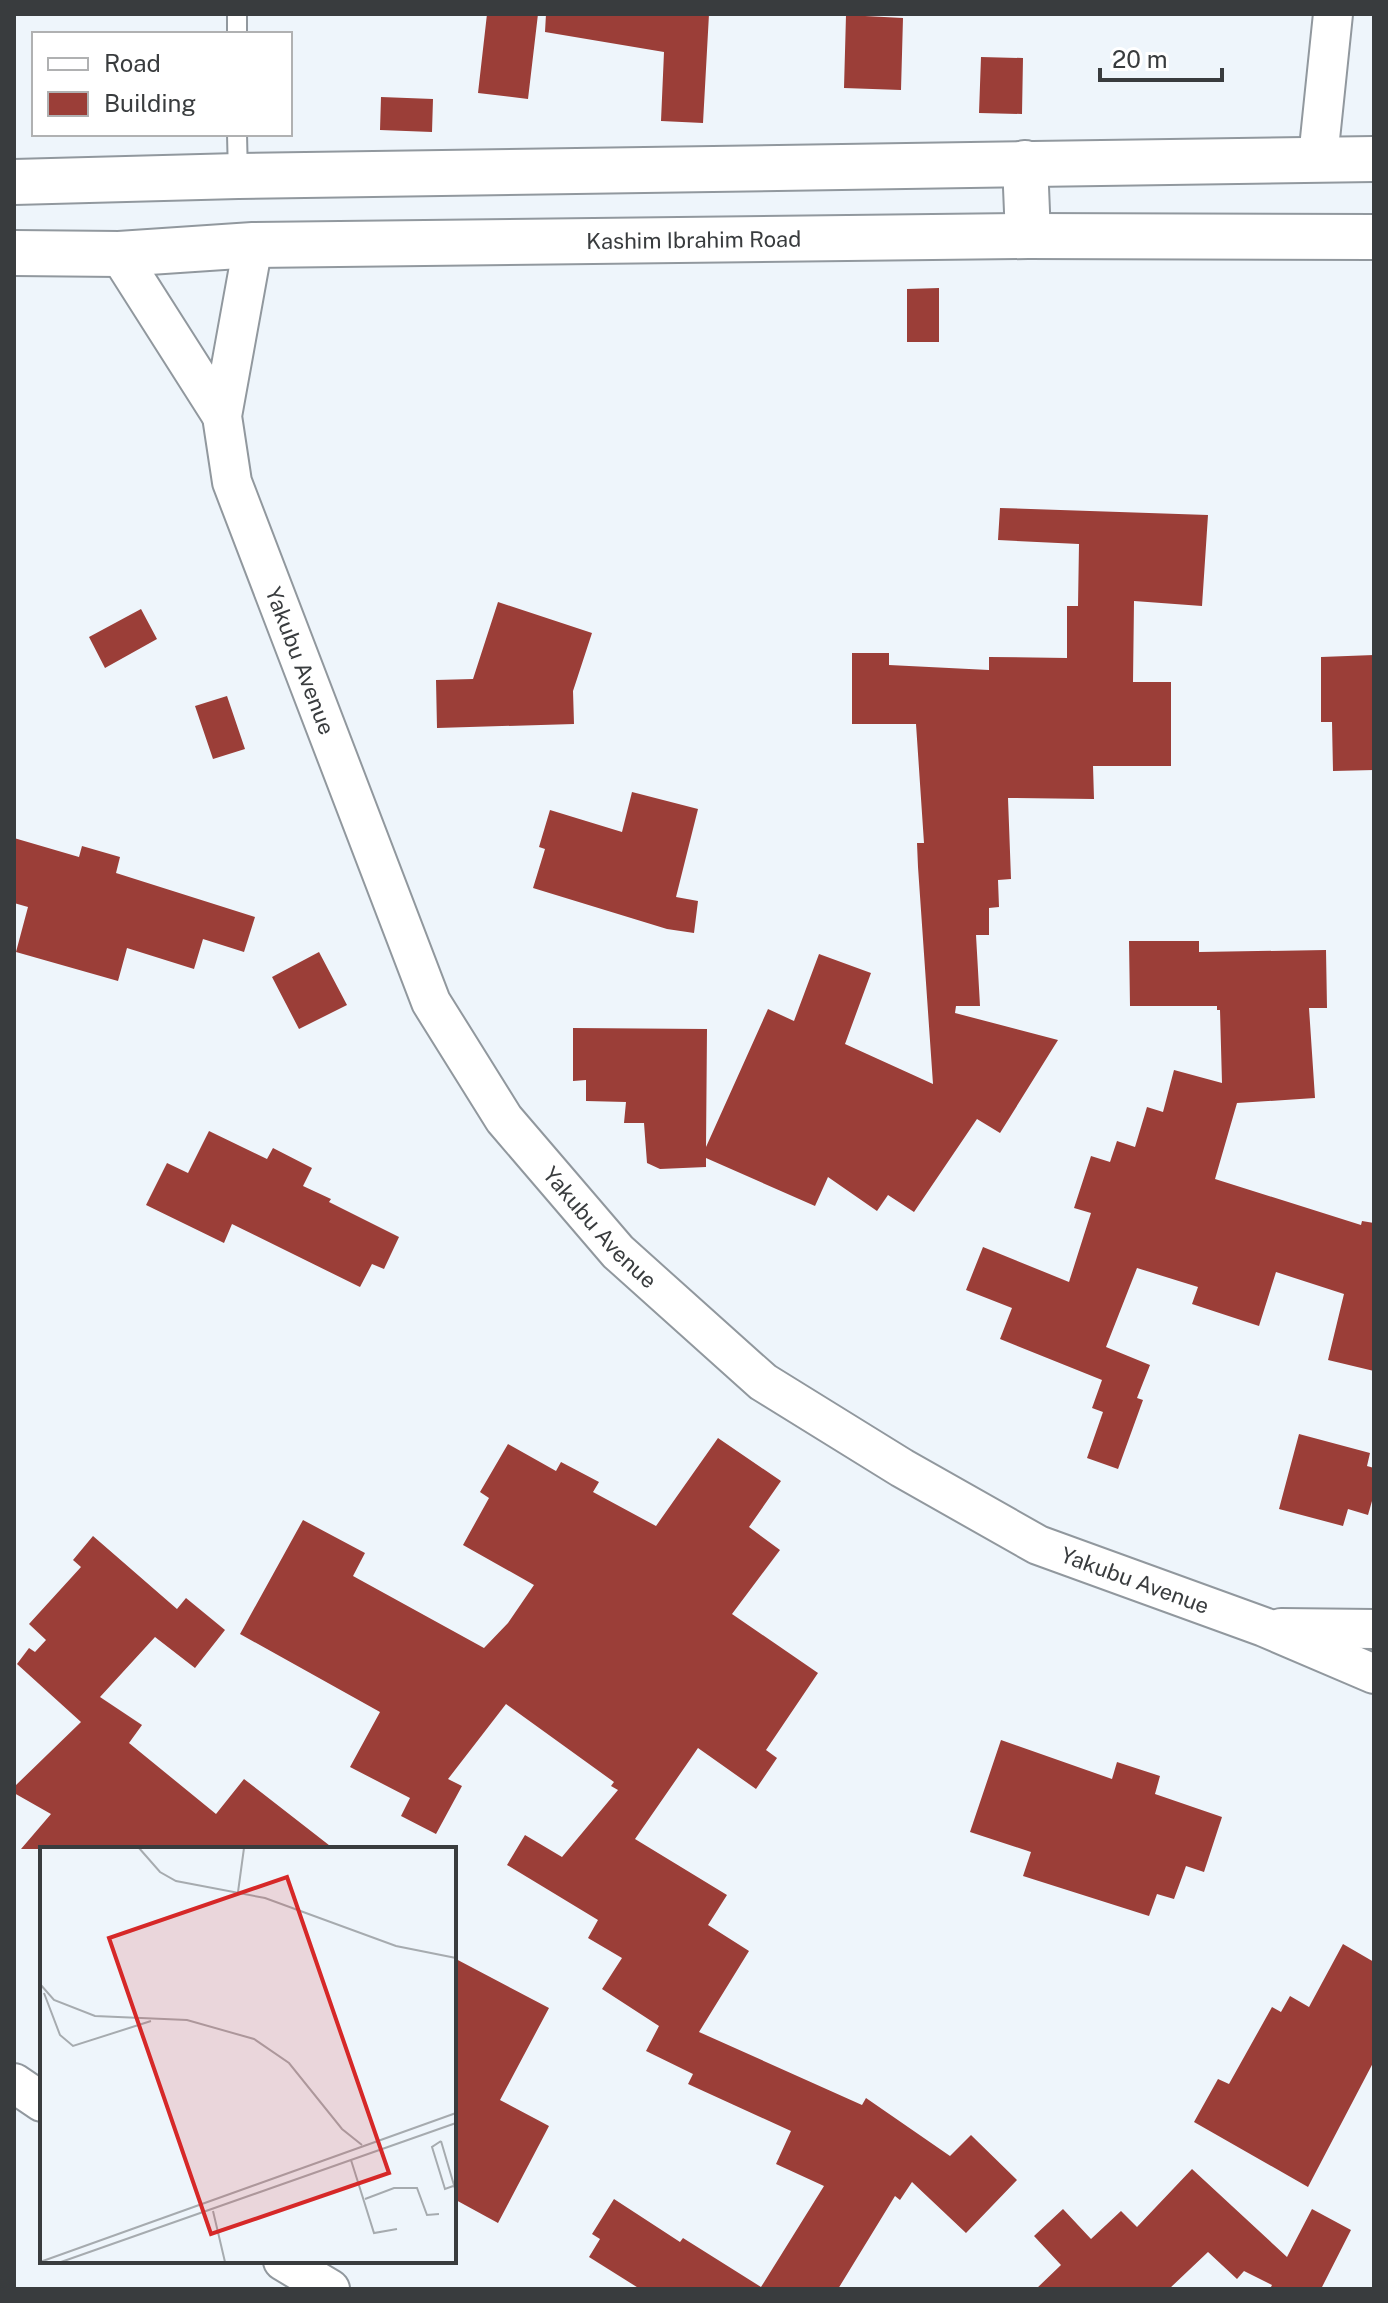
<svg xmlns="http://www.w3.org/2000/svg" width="1388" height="2303" font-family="'Public Sans',sans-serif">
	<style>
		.building { fill: #9b3e38 }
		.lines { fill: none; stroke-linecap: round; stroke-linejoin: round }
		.service-casing { stroke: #91989e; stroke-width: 22 }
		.minor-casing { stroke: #91989e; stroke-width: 42 }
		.tertiary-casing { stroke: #91989e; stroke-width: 48 }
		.service { stroke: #fff; stroke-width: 18 }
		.minor { stroke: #fff; stroke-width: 38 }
		.tertiary { stroke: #fff; stroke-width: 44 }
		.labels { text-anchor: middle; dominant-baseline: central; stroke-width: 8; stroke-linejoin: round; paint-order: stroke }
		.street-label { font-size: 22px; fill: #393c3e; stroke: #fff }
		.inset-road { fill: none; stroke: #a6abaf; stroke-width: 2 }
		.view { fill: #d62828; fill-opacity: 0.15; stroke: #d62828; stroke-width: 4 }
		.inset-edge { fill: none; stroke: #393c3e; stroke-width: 4 }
	</style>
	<rect width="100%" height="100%" fill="#eef5fb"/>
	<!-- building -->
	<path class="building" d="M487,14H538L528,99L478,93Z
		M546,14H709L703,123L661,121L664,52L545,32Z
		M846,15L903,18L901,90L844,88Z
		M981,57L1023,58L1022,114L979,113Z
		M381,97L433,99L432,132L380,130Z
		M939,288V342H907V289Z
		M1000,508L1208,515L1202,606L1134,601L1133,682H1171V766H1093L1094,799L1008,798L1011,879L998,880L999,907L989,908V935H976L980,1006H956L955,1013L1058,1040L1000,1133L977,1119L914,1212L888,1195L877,1211L828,1177L815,1206L706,1158V1167L660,1169L647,1163L644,1123H624L626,1102L586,1101V1080L573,1081V1028L707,1029L706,1147L768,1009L794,1021L819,954L871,973L845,1044L933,1084L918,867L917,843H924L916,724H852V653H889V665L989,670V657L1067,658V606H1078L1079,544L998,540Z
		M498,602L592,633L573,691L574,724L437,728L436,680L473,679Z
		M141,609L157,639L105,668L89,637Z
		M1374,655V770L1333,771L1332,722H1321V657Z
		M227,696L245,749L213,759L195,706Z
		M632,792L698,809L676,897L698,901L694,933L667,929L533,888L545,849L539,847L550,810L622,832Z
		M14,838L79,857L82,846L120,857L116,873L255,917L244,952L203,939L194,969L127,948L118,981L16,952L28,907L14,903Z
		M1129,941H1199V952L1326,950L1327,1008H1309L1315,1098L1237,1103L1215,1179L1361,1225L1362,1221L1374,1223V1371L1328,1360L1344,1294L1276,1272L1259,1326L1192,1304L1198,1287L1137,1268L1106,1347L1150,1365L1137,1398L1143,1400L1118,1469L1087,1458L1103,1412L1092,1408L1102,1380L1000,1339L1012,1308L966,1290L983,1247L1069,1282L1091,1213L1074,1208L1091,1156L1110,1162L1117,1141L1135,1147L1147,1107L1163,1112L1174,1070L1222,1083L1220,1010H1217V1006H1130Z
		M319,952L347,1005L299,1029L272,977Z
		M209,1131L267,1159L273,1148L312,1168L303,1186L331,1199L329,1202L399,1237L384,1269L372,1264L360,1287L232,1224L224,1243L146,1205L167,1163L188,1173Z
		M1299,1434L1370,1453L1367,1466L1374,1468V1494L1368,1515L1348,1509L1343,1526L1279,1509Z
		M718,1438L781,1481L749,1527L780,1550L732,1614L818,1673L766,1750L777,1758L756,1789L698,1748L635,1839L727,1895L708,1925L749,1951L699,2032L862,2105L866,2098L950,2156L971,2135L1017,2180L966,2233L912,2182L900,2200L895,2196L838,2289H640L589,2257L600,2239L592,2234L614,2199L680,2242L683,2238L761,2287L824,2186L776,2164L791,2131L688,2084L693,2074L646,2051L659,2026L602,1989L622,1958L588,1938L598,1920L507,1865L525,1835L562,1857L618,1790L611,1786L614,1782L506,1704L448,1779L462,1786L436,1834L401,1816L410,1798L350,1767L380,1712L240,1634L303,1520L365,1553L353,1576L484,1648L508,1623L534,1585L463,1545L489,1498L480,1492L508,1444L556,1471L561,1462L599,1482L593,1492L656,1526Z
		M93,1536L177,1609L186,1598L225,1630L195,1668L155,1637L100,1697L142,1725L129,1743L216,1814L244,1779L334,1849H21L51,1814L14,1793V1787L81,1722L17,1664L29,1648L35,1652L46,1640L29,1624L81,1567L73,1560Z
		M1001,1740L1112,1779L1117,1762L1160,1776L1155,1794L1222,1817L1204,1872L1186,1866L1174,1899L1157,1894L1149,1916L1023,1876L1031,1852L970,1832Z
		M1343,1944L1374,1962V2061L1308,2187L1194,2122L1218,2079L1229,2084L1272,2007L1281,2012L1290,1996L1309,2007Z
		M454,1958L549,2008L500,2100L549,2126L498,2223L454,2199Z
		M1192,2169L1287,2257L1312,2209L1351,2230L1321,2289H1270L1272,2285L1244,2271L1237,2279L1208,2252L1169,2289H1036L1061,2265L1034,2236L1063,2209L1091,2239L1121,2211L1137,2227Z"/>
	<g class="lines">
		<!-- service casing -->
		<g class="service-casing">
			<path id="service" d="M237,14V34
				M237,134L238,176"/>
		</g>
		<!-- minor casing -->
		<g class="minor-casing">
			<g id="minor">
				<path d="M1318,158L1333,14"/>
				<path id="s1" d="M253,245L222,416L232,482L431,1002L504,1119L618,1252L763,1382L902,1468L1038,1545L1264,1627L1374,1674"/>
				<path d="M119,254L222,416"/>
				<path d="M1281,1628L1374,1629"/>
				<path d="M14,2083L42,2102"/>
				<path d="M283,2261L330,2289"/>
			</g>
		</g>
		<!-- tertiary casing -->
		<g class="tertiary-casing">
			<g id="tertiary">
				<path d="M1025,163L1028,236"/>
				<path d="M14,182L238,176L1374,159"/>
				<path id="s2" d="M14,253L119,254L253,245L1028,236L1374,237"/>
			</g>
		</g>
		<!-- service -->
		<use href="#service" class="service"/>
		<!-- minor -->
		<use href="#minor" class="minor"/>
		<!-- tertiary -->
		<use href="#tertiary" class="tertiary"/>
	</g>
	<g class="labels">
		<!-- street labels -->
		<g class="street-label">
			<text stroke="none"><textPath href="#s2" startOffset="680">Kashim Ibrahim Road</textPath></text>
			<text stroke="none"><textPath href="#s1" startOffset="432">Yakubu Avenue</textPath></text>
			<text stroke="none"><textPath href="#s1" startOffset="1080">Yakubu Avenue</textPath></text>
			<text stroke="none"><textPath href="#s1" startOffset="1728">Yakubu Avenue</textPath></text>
		</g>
	</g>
	<!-- overview -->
	<g transform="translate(40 1847)">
		<rect width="416" height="416" fill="#eef5fb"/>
		<path class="inset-road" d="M99,1L120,25L136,34L225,51L356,99L416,111M198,45L204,1M0,137L14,153L55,169L147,173L214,192L249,216L302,282L322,298M4,146L20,188L33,199L111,174M401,294L392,300L405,342L416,338M401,294L416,345M311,313L334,386L357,382M325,352L354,341H377L387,368L399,367M173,364L185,415M0,415L416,266M21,415L416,276"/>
		<path class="view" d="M247,30L349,326L171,387L69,91Z"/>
		<rect width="416" height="416" class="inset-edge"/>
	</g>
	<!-- border -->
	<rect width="1388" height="2303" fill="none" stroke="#393c3e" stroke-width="32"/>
	<!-- legend -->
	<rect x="32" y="32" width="260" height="104" fill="#ffffff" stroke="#b0b1b2" stroke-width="2"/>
	<rect x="48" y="58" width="40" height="12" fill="#ffffff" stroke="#b0b1b2" stroke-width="2"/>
	<text x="104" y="72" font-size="24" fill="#393c3e">Road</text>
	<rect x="48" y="92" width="40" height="24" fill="#9b3e38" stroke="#b0b1b2" stroke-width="2"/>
	<text x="104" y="112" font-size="24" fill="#393c3e">Building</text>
	<!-- scale -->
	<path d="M1100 68v12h122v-12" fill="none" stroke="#393c3e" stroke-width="4"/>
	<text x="1112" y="68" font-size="24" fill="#393c3e" stroke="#ffffff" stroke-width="6" paint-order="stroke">20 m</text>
</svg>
